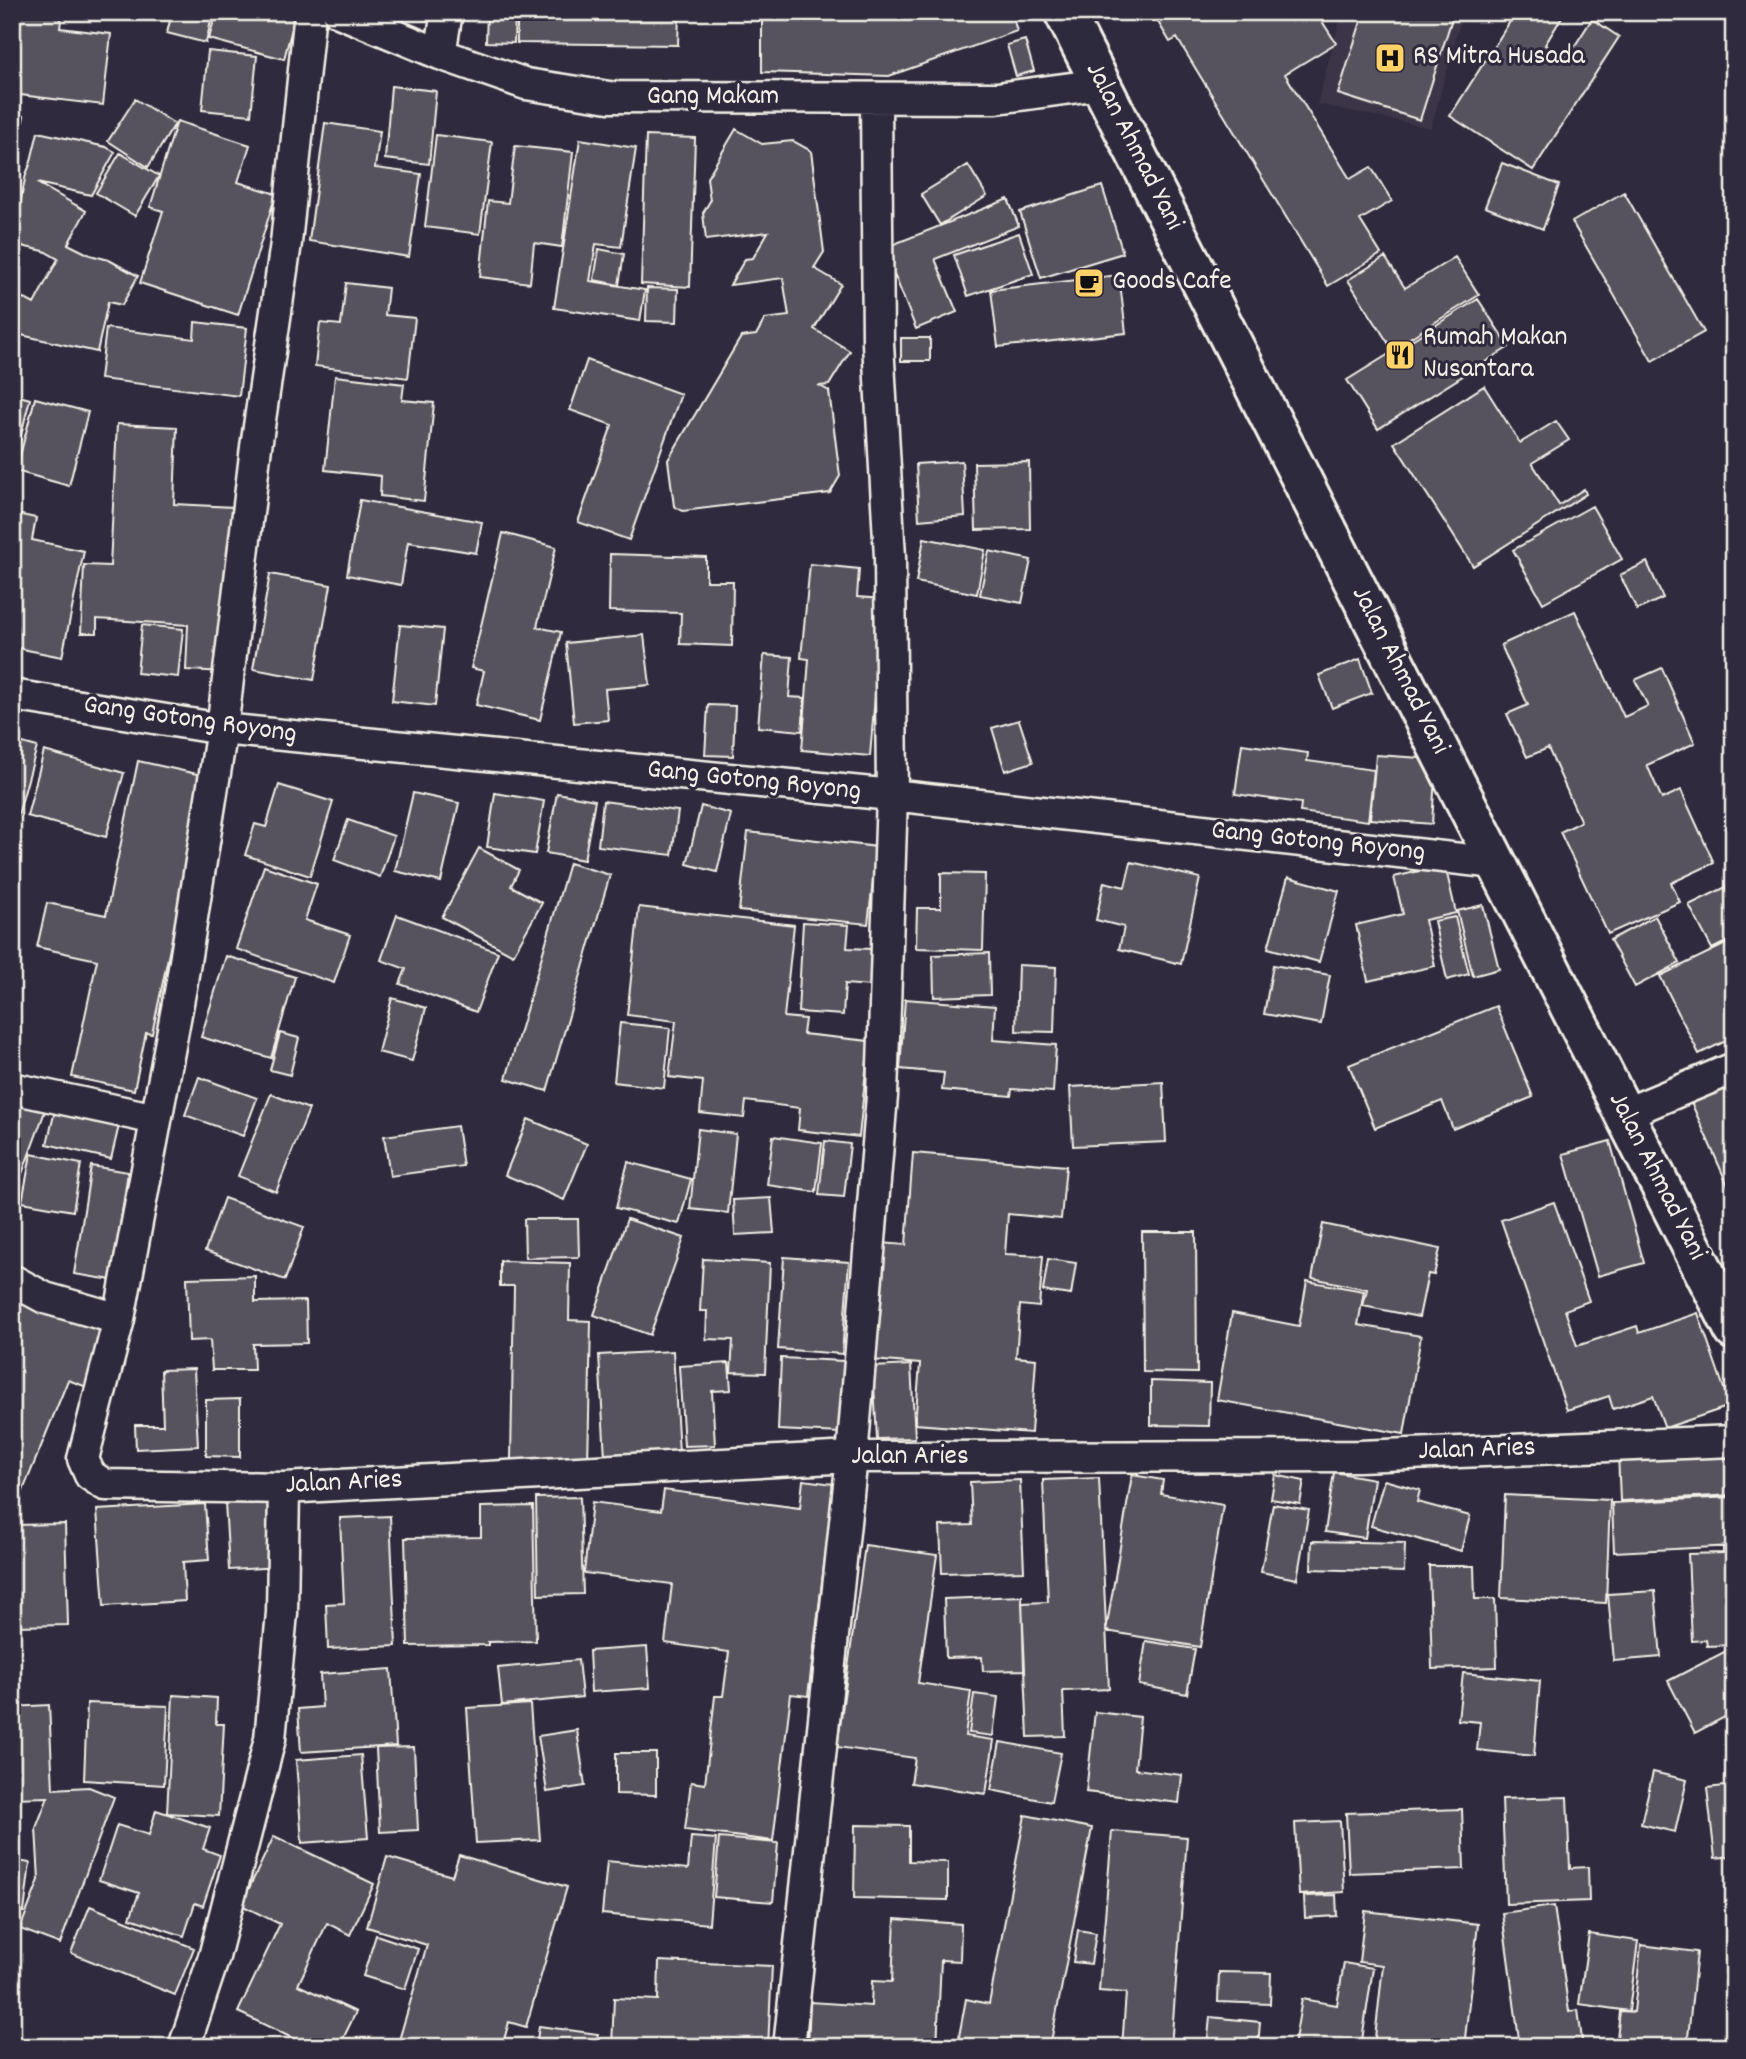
<svg xmlns="http://www.w3.org/2000/svg" width="1746" height="2059" font-family="Dekko,sans-serif">
	<style>
		.built { fill: #3b3647 }
		.building { fill: #56525f; stroke: #f4f1e8; stroke-width: 2 }
		.lines { fill: none; stroke-linecap: round; stroke-linejoin: round }
		.street-casing { stroke: #f4f1e8; stroke-width: 35 }
		.highway-casing { stroke: #f4f1e8; stroke-width: 44 }
		.street { stroke: #2f2a3d; stroke-width: 30 }
		.highway { stroke: #2f2a3d; stroke-width: 38 }
		.labels { text-anchor: middle; dominant-baseline: central; stroke-width: 6; stroke-linejoin: round; paint-order: stroke }
		.poi-label { font-size: 28px; fill: #f4f1e8; stroke: #2f2a3d; text-anchor: start }
		.street-label { font-size: 28px; fill: #f4f1e8; stroke: #2f2a3d }
	</style>
	<rect width="100%" height="100%" fill="#2f2a3d"/>
	<filter id="ink" filterUnits="userSpaceOnUse"><feTurbulence type="fractalNoise" baseFrequency=".0143" numOctaves="2"/><feDisplacementMap in="SourceGraphic" scale="14" xChannelSelector="R" yChannelSelector="G"/><feConvolveMatrix kernelMatrix="1 2 1 2 8 2 1 2 1" color-interpolation-filters="sRGB"/></filter>
	<g filter="url(#ink)">
		<!-- built -->
		<path class="built" d="M1342,12H1463L1431,128L1317,104Z"/>
		<!-- building -->
		<path class="building" d="M12,12H62L60,28L111,34L103,105L12,94Z
			M72,12H132L131,20Z
			M172,12H213L206,43L167,33Z
			M216,12H279L295,17L284,59L209,39Z
			M406,12H432L429,21Z
			M487,12H515L514,43L486,42Z
			M517,12H679L678,45L517,43Z
			M762,12H1011L1017,31L889,76L762,72Z
			M1152,12H1316L1336,43L1285,74L1350,179L1371,167L1392,201L1360,220L1381,254L1328,286L1177,38L1170,42Z
			M1364,12H1454L1420,120L1338,94Z
			M1516,12H1565L1545,45L1567,58L1592,19L1619,37L1533,170L1450,116Z
			M1025,40L1034,71L1016,76L1007,45Z
			M208,51L257,56L251,115L202,110Z
			M391,86L436,91L429,164L385,159Z
			M135,99L175,124L148,167L108,141Z
			M12,114L24,116L12,176Z
			M177,121L250,145L238,182L276,194L238,315L140,283L163,211L150,207Z
			M325,123L380,131L375,168L421,174L409,257L309,241Z
			M736,129L762,144L793,141L811,151L824,252L814,268L841,284L814,329L850,351L829,385L820,386L829,391L840,476L830,493L683,511L674,506L668,460L741,337L756,335L765,319L789,316L783,278L730,285L745,259L753,258L768,232L706,240L703,213L710,201L707,178Z
			M38,132L106,147L115,152L91,195L37,183L86,211L68,244L90,255L109,260L138,276L122,305L108,302L97,352L12,333V292L34,304L58,259L44,251L12,244L26,174L30,165Z
			M436,135L492,142L480,234L425,227Z
			M646,136L695,138L690,287L641,284Z
			M580,139L636,148L621,247L596,244L590,281L645,290L640,321L554,308Z
			M515,146L573,152L562,247L534,243L530,283L480,277L488,201L508,203Z
			M120,153L159,176L135,216L96,193Z
			M1502,163L1559,185L1543,229L1485,207Z
			M968,165L987,196L940,225L921,194Z
			M1102,186L1123,253L1041,278L1020,212Z
			M1624,192L1704,332L1652,361L1572,222Z
			M1008,199L1019,226L935,259L957,312L916,329L884,248Z
			M1019,233L1033,274L968,296L954,255Z
			M599,249L624,254L619,285L594,280Z
			M1385,257L1405,288L1455,257L1479,295L1392,349L1348,280Z
			M1119,275L1126,333L998,347L991,290Z
			M346,283L388,288L385,315L415,318L408,378L315,366L320,323L341,325Z
			M647,288L678,289L677,322L646,321Z
			M1478,299L1509,347L1378,429L1347,380Z
			M195,322L247,328L239,396L100,379L106,328L194,339Z
			M901,338H930V361H901Z
			M587,360L681,394L629,540L578,522L612,425L570,410Z
			M335,376L404,384L402,400L434,403L424,501L380,496L381,476L325,470Z
			M1484,386L1520,443L1556,421L1569,440L1532,463L1559,505L1584,489L1586,494L1473,566L1394,443Z
			M12,394L30,399L12,471Z
			M35,398L88,412L69,486L16,471Z
			M117,424L177,427L174,504L234,507L227,672L186,670L188,625L97,619V633H81L84,565L110,566Z
			M962,461L965,516L919,520L916,464Z
			M1029,462L1030,529L976,530L974,463Z
			M360,500L482,522L476,553L408,542L401,585L347,575Z
			M1592,506L1622,559L1543,603L1513,550Z
			M12,513L36,518L32,540L84,551L62,657L12,647Z
			M503,533L556,547L537,627L561,632L540,720L476,705L484,671L471,668Z
			M924,538L985,550L977,594L916,582Z
			M989,551L1031,560L1022,603L980,595Z
			M610,554L706,557V581H733L732,646L680,644L681,613L609,611Z
			M1647,562L1663,598L1637,610L1620,575Z
			M810,564L859,569L857,597L883,599L870,756L802,750L809,659L801,658Z
			M270,574L331,585L314,680L253,669Z
			M1575,611L1624,717L1648,706L1635,680L1662,668L1695,743L1647,765L1662,799L1681,790L1714,863L1671,883L1680,902L1608,934L1560,832L1581,822L1548,748L1527,757L1507,714L1528,705L1501,645Z
			M142,625L183,629L178,677L137,673Z
			M400,625L443,629L435,706L392,701Z
			M644,635L650,685L605,689L608,720L574,723L566,643Z
			M764,655L792,657L789,697L805,698L802,731L758,727Z
			M1360,659L1372,693L1332,708L1319,675Z
			M708,705L735,706L733,756L705,755Z
			M1019,720L1033,762L1005,771L992,728Z
			M12,740L37,747L13,833H12Z
			M1242,744L1308,753L1307,761L1374,770L1368,821L1300,812L1301,803L1235,794Z
			M44,751L124,773L106,837L27,816Z
			M1376,755L1436,759L1432,824L1370,819Z
			M138,761L206,776L152,1034L146,1033L134,1090L72,1077L97,960L37,947L47,903L106,915Z
			M279,785L333,802L310,876L245,855L255,824L266,827Z
			M413,793L459,803L441,882L395,871Z
			M495,793L544,801L535,854L487,847Z
			M557,793L595,800L584,860L546,853Z
			M603,801L678,811L672,855L598,846Z
			M701,806L731,814L717,872L687,864Z
			M348,820L394,836L380,877L334,860Z
			M748,832L877,847L868,924L739,911Z
			M479,848L519,870L511,886L542,903L513,955L442,917Z
			M1131,862L1200,878L1181,964L1119,949L1124,927L1096,920L1104,882L1125,887Z
			M569,863L610,875L547,1091L506,1079Z
			M1445,865L1456,913L1425,920L1435,966L1368,981L1356,925L1403,914L1394,877Z
			M264,866L317,884L305,920L350,935L334,983L236,949Z
			M941,873L985,874L983,950L916,948L917,908H941Z
			M1288,877L1339,891L1319,962L1268,948Z
			M1734,883V938L1712,949L1689,905Z
			M1483,905L1499,969L1473,976L1457,911Z
			M639,907L794,925L784,1017L805,1019L803,1034L869,1041L859,1137L798,1130L800,1108L746,1101L744,1118L700,1113L703,1081L669,1077L676,1021L627,1015Z
			M397,915L498,952L476,1012L400,984L406,969L381,960Z
			M1655,916L1680,963L1635,987L1610,940Z
			M1455,917L1469,974L1447,980L1434,921Z
			M803,922L849,925L847,948L873,949L871,986L845,984L843,1015L798,1012Z
			M1734,940V1037L1699,1054L1660,976Z
			M989,953L990,995L934,997L933,955Z
			M226,956L295,977L271,1058L201,1037Z
			M1018,965L1056,967L1054,1032L1016,1031Z
			M1273,965L1330,975L1321,1024L1264,1014Z
			M392,998L426,1008L412,1061L378,1052Z
			M905,999L995,1006L993,1040L1056,1045L1053,1092L1012,1089L1011,1096L942,1090L944,1073L900,1069Z
			M1496,1006L1533,1097L1453,1129L1442,1101L1375,1128L1349,1065Z
			M620,1023L670,1028L664,1088L614,1082Z
			M280,1033L299,1038L290,1075L270,1070Z
			M1734,1073V1194L1732,1195L1687,1093Z
			M199,1077L257,1098L243,1136L185,1115Z
			M1163,1082L1166,1142L1073,1146L1070,1087Z
			M271,1094L309,1109L276,1192L238,1176Z
			M12,1099L45,1111L12,1201Z
			M57,1102L121,1117L111,1159L47,1144Z
			M528,1119L587,1144L564,1200L505,1175Z
			M457,1126L463,1166L390,1176L384,1136Z
			M698,1129L736,1134L728,1213L690,1209Z
			M773,1136L822,1143L816,1192L767,1185Z
			M825,1141L850,1144L844,1197L819,1195Z
			M1610,1141L1644,1263L1598,1276L1563,1154Z
			M913,1153L1066,1166L1061,1219L1008,1214L1005,1254L1043,1256L1039,1307L1020,1305L1016,1357L1036,1359L1031,1433L915,1424L920,1364L872,1360L881,1243L906,1245Z
			M31,1154L81,1164L73,1211L22,1202Z
			M628,1162L691,1179L679,1224L616,1208Z
			M91,1166L128,1172L112,1280L74,1274Z
			M224,1198L304,1227L285,1280L205,1251Z
			M771,1198L774,1233L735,1235L733,1200Z
			M1554,1202L1589,1301L1565,1310L1577,1346L1637,1326L1639,1333L1698,1313L1730,1406L1665,1428L1653,1396L1613,1409L1609,1396L1567,1410L1501,1220Z
			M524,1219H578L579,1257L525,1258Z
			M627,1219L684,1238L650,1335L594,1315Z
			M1323,1224L1440,1249L1434,1275L1428,1274L1419,1317L1363,1306L1367,1289L1312,1278Z
			M1142,1232H1196L1197,1373L1143,1372Z
			M784,1257L849,1262L842,1354L778,1349Z
			M703,1259L770,1263L765,1373L731,1372L733,1340L706,1339L707,1311H700Z
			M1048,1259L1076,1263L1071,1295L1043,1291Z
			M500,1261L570,1263L569,1320L591,1321L588,1463L511,1460L514,1286H500Z
			M255,1276V1302L306,1301L307,1343L253,1344L254,1370H212L210,1340L189,1341L187,1278Z
			M1307,1281L1364,1291L1358,1325L1421,1336L1404,1434L1217,1400L1232,1313L1299,1326Z
			M12,1290L110,1331L87,1387L68,1380L20,1498L12,1495Z
			M673,1351L679,1453L605,1457L599,1355Z
			M781,1358L844,1361L842,1433L778,1430Z
			M729,1363L731,1390L712,1391L715,1445L684,1446L679,1366Z
			M911,1365L915,1438L877,1439L873,1367Z
			M194,1369L198,1446L136,1449L135,1425H163L161,1370Z
			M1151,1381L1210,1383L1209,1426L1151,1425Z
			M240,1399V1457L206,1456V1400Z
			M1734,1448V1495L1620,1501L1618,1453Z
			M1334,1472L1374,1479L1365,1538L1325,1532Z
			M1132,1475L1163,1480L1161,1494L1223,1505L1200,1647L1106,1631Z
			M1275,1475L1304,1481L1300,1504L1271,1499Z
			M1099,1478L1109,1689L1063,1691L1065,1736L1028,1737L1022,1603L1048,1602L1043,1480Z
			M803,1480L834,1484L808,1696L791,1694L773,1841L685,1830L691,1782L705,1784L715,1696H723L729,1652L665,1643L672,1584L584,1573L592,1502L661,1511L664,1490L800,1508Z
			M1020,1480L1024,1571L942,1573L940,1526L972,1525L970,1482Z
			M1384,1480L1420,1490L1417,1502L1470,1516L1461,1551L1371,1526Z
			M1505,1495L1610,1500L1606,1603L1501,1598Z
			M580,1497L583,1594L538,1595L536,1498Z
			M1734,1497V1546L1614,1552L1612,1503Z
			M274,1499L279,1567L229,1570L225,1502Z
			M205,1504L209,1560L183,1562L185,1601L104,1606L97,1510Z
			M1273,1504L1309,1510L1297,1579L1261,1572Z
			M533,1506L536,1641L488,1642V1645L408,1646L405,1538L481,1537V1507Z
			M390,1516L396,1646L328,1649L326,1604L344,1603L340,1518Z
			M65,1524L68,1625L12,1626V1525Z
			M1312,1541L1405,1543L1404,1572L1311,1569Z
			M865,1545L937,1555L918,1683L971,1691L965,1736L994,1740L986,1794L911,1783L915,1758L837,1747Z
			M1734,1547V1645L1707,1646L1706,1640L1692,1641L1688,1554L1723,1553V1548Z
			M1429,1566H1474L1475,1599H1495L1497,1667L1432,1669Z
			M1655,1591L1661,1657L1614,1661L1608,1594Z
			M1022,1596L1024,1670L983,1671L982,1657L946,1658L944,1599Z
			M1146,1641L1195,1649L1187,1694L1139,1685Z
			M647,1647L650,1688L591,1692L589,1651Z
			M1728,1650L1734,1661V1716L1732,1713L1695,1733L1668,1681Z
			M578,1660L582,1697L502,1705L498,1668Z
			M391,1669L396,1746L301,1752L298,1709L322,1707L320,1674Z
			M1463,1673L1540,1681L1534,1756L1477,1750L1480,1722L1458,1720Z
			M974,1694L998,1697L993,1736L969,1733Z
			M173,1695L217,1698L216,1724H224L219,1816L167,1813Z
			M87,1703L168,1706L164,1785L84,1780Z
			M530,1704L540,1840L476,1843L467,1708Z
			M49,1705L53,1789L89,1787L114,1797L60,1944L20,1929L39,1880L36,1828L48,1797L12,1798V1707Z
			M1095,1712L1140,1717L1135,1769L1182,1775L1179,1803L1086,1792Z
			M577,1730L585,1786L547,1792L538,1736Z
			M1000,1742L1061,1753L1051,1802L991,1790Z
			M414,1747L418,1830L380,1832L376,1748Z
			M616,1753H656V1795L616,1794Z
			M361,1755L368,1838L302,1843L296,1760Z
			M1653,1772L1687,1780L1675,1832L1641,1824Z
			M1734,1785V1856L1715,1858L1707,1788Z
			M1567,1797L1570,1868L1588,1867L1589,1901L1506,1904L1502,1799Z
			M1462,1809L1464,1869L1349,1873L1346,1813Z
			M156,1810L210,1828L203,1849L220,1855L203,1906L195,1903L184,1936L130,1918L139,1893L99,1880L117,1825L149,1835Z
			M1025,1815L1092,1828L1050,2047H957L966,1999L989,2004Z
			M1340,1821L1344,1892L1299,1895L1295,1823Z
			M855,1825L909,1826V1861L948,1862V1900L854,1898Z
			M1112,1831L1187,1837L1171,2047H1122L1126,1993L1099,1991Z
			M274,1836L374,1884L350,1935L327,1923L298,1985L356,2012L339,2047H311L238,2012L280,1924L241,1905Z
			M691,1837L716,1839L709,1924L602,1914L607,1861L688,1869Z
			M719,1838L778,1843L773,1902L714,1897Z
			M459,1855L567,1887L526,2027L509,2022L502,2047H397L427,1945L367,1927L387,1857L452,1876Z
			M12,1860L30,1863L24,1912L12,1910Z
			M1336,1895L1337,1916L1305,1918L1304,1896Z
			M90,1906L194,1948L175,1995L71,1953Z
			M1554,1906L1569,2012L1578,2010L1583,2047H1520L1502,1913Z
			M1365,1911L1478,1924L1464,2047H1374L1383,1965L1359,1962Z
			M895,1919L961,1924L960,1961L941,1960L937,2047H808L810,2002L871,2006L872,1981L892,1982Z
			M1078,1930L1096,1933L1091,1964L1073,1962Z
			M1589,1934L1638,1941L1629,2011L1579,2004Z
			M376,1935L418,1949L405,1989L363,1976Z
			M1641,1945L1697,1952L1687,2047H1616L1620,2011L1634,2012Z
			M659,1961L772,1966L768,2047H612L614,1998L658,2000Z
			M1344,1963L1373,1968L1361,2047L1294,2046L1302,1999L1337,2005Z
			M1219,1972L1271,1973L1270,2004L1218,2002Z
			M1210,2017L1260,2022L1258,2047H1207Z
			M539,2026L598,2034L596,2047H536Z"/>
		<g class="lines">
			<!-- street casing -->
			<g class="street-casing">
				<path id="street" d="M310,12L286,243L256,447L222,729L181,987L119,1319L83,1459L90,1475L105,1485L284,1488L852,1457L1359,1456L1734,1441
					M339,12L440,54L526,84L609,97L997,98L1101,84
					M440,54L447,12
					M12,695L222,729L892,795L1496,863
					M12,1088L156,1119
					M1624,1114L1734,1068
					M12,1280L45,1298L119,1319
					M184,2047L214,1957L270,1739L282,1613L284,1488
					M789,2047L852,1457L882,1096L892,795L890,557L878,343L876,99"/>
			</g>
			<!-- highway casing -->
			<g class="highway-casing">
				<path id="highway" d="M1064,12L1734,1330"/>
			</g>
			<!-- street -->
			<use href="#street" class="street"/>
			<!-- highway -->
			<use href="#highway" class="highway"/>
		</g>
	</g>
	<!-- icons -->
	<defs>
		<g id="hospital-square" transform="scale(1.575)"><rect x="-9" y="-9" width="18" height="18" rx="4" fill="#ffd166" stroke="#2f2a3d"/><path d="M-5-5h3v3.5h4V-5h3V5h-3V1.5h-4V5h-3Z" fill="#111"/></g>
		<g id="cafe-square" transform="scale(1.575)"><rect x="-9" y="-9" width="18" height="18" rx="4" fill="#ffd166" stroke="#2f2a3d"/><path d="M-5.5-4.5H6V0H3Q3 3.5 0 3.5H-2.5Q-5.5 3.5-5.5 0ZM3-3.2v2h1.7v-2ZM-6 4.5H4V6H-6Z" fill="#111"/></g>
		<g id="restaurant-square" transform="scale(1.575)"><rect x="-9" y="-9" width="18" height="18" rx="4" fill="#ffd166" stroke="#2f2a3d"/><path d="M-5-6h1v4h1v-4h1v4h1v-4h1v5L-1.5 .5V6h-2V.5L-5-1ZM5-6V6H3V1.5H1.5Q1.5-4 5-6Z" fill="#111"/></g>
	</defs>
	<g fill-rule="evenodd">
		<use href="#hospital-square" x="1390" y="58"/>
		<use href="#cafe-square" x="1089" y="283"/>
		<use href="#restaurant-square" x="1400" y="355"/>
	</g>
	<g class="labels">
		<!-- poi labels -->
		<g class="poi-label">
			<text x="1413" y="58">RS Mitra Husada</text>
			<text x="1112" y="283">Goods Cafe</text>
			<text x="1423" y="339">Rumah Makan<tspan x="1423" dy="32">Nusantara</tspan></text>
		</g>
		<!-- street labels -->
		<g class="street-label">
			<text x="713" y="98">Gang Makam</text>
			<text transform="translate(1133 147) rotate(63)">Jalan Ahmad Yani</text>
			<text transform="translate(1399 671) rotate(63)">Jalan Ahmad Yani</text>
			<text transform="translate(190 721) rotate(8)">Gang Gotong Royong</text>
			<text transform="translate(754 782) rotate(6)">Gang Gotong Royong</text>
			<text transform="translate(1318 843) rotate(6)">Gang Gotong Royong</text>
			<text transform="translate(1656 1177) rotate(63)">Jalan Ahmad Yani</text>
			<text transform="translate(1477 1451) rotate(-2)">Jalan Aries</text>
			<text x="910" y="1458">Jalan Aries</text>
			<text transform="translate(344 1484) rotate(-3)">Jalan Aries</text>
		</g>
	</g>
	<!-- margin -->
	<rect width="1746" height="2059" fill="none" stroke="#2f2a3d" stroke-width="42"/>
	<rect x="21" y="21" width="1704" height="2017" fill="none" stroke="#f4f1e8" stroke-width="2.5" filter="url(#ink)"/>
</svg>
